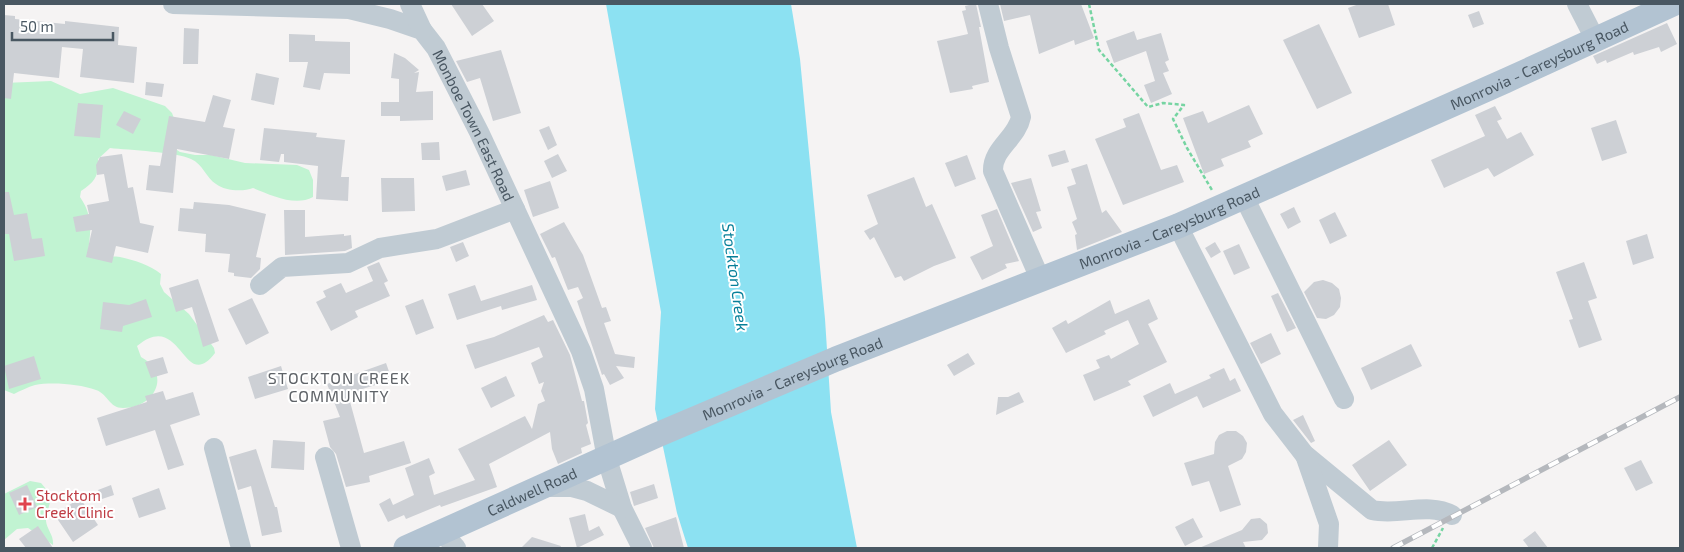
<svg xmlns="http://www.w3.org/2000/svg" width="1684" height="552" font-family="'Exo 2',sans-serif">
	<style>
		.green { fill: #c1f3d2 }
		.water { fill: #8ce1f2 }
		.building { fill: #cdd0d5 }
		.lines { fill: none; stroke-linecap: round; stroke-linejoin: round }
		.path { stroke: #76d4a2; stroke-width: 2.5; stroke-dasharray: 4 2.5; stroke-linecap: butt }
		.minor { stroke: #c0cbd3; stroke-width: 20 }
		.major { stroke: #b2c3d2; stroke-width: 25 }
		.rail-casing { stroke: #b5b8bd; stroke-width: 5.5 }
		.rail { stroke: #fff; stroke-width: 4; stroke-dasharray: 11; stroke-linecap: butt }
		.health-dot { fill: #e0444e; stroke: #fff; stroke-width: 2 }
		.labels { text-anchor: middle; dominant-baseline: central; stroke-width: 4; stroke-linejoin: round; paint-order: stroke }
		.street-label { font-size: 15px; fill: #495762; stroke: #fff }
		.health-label { font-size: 15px; fill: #be3a42; stroke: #fff; text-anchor: start }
		.water-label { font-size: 16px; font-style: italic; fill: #067f99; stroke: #fff }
		.neighbourhood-label { font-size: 16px; letter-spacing: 1px; fill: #5f6368; stroke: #fff }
	</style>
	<rect width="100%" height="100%" fill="#f5f3f3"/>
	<!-- green -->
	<path class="green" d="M51,81L80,94L113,88L165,106L172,113L175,121L171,146L180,152L195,155H211L245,163L297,165L309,170L313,180V197C295,207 271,195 253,188C243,192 225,191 216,184C206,178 203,164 191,159C176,152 129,150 110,148L98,159C99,176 95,182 81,191L80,197C93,216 91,230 88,252C102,260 106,255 120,257C134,260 150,265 161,274L160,284L164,292L189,314L214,348L215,353C183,395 182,308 137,346L141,357C172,374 155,408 123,408C109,408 108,394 96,390C79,384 52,382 35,385C28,387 20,391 14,394L4,390V83Z
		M30,481L41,483L51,495C51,504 46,512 46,521C47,530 54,535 53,545L28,528L17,529L4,540V494Z"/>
	<!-- water -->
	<path class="water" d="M606,4H791L800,59L825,319L831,412L857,548H688L677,513L655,409L661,312Z"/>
	<!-- building -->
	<path class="building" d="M451,4H482L494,21L472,36Z
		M973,4H976L981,27H979L989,82L972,86L973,89L950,93L937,41L968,34L962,11L966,10L965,6Z
		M1000,4H1081L1094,38L1075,45L1074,40L1039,54L1030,15L1004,21Z
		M1359,4H1388L1395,25L1359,38L1348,8Z
		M1479,11L1484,24L1473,28L1468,15Z
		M4,15L15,16V19L65,24V21L119,27L118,45L137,47L134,83L80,77L83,49L62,47L59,78L14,73L11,99L4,98Z
		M1667,23L1677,44L1661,52L1659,47L1634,55L1633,52L1607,63L1606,60L1597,64L1593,56Z
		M1319,24L1352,93L1317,109L1283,40Z
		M184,28L199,29L198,64H183Z
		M1134,31L1137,40L1161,33L1169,60L1165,62L1169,71L1163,73L1172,94L1151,103L1144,85L1155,81L1146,51L1114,63L1106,41Z
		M289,34L315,35V41L350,42V74L324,73L320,90L303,87L308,62H289Z
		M501,50L521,113L493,121L480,78L467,82L456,61Z
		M394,53L405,58L419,70L414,73L419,72L416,92L433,91V120L400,121V116H381V102H399V79L391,78Z
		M256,73L279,78L274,105L251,100Z
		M146,82L164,84L162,97L145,95Z
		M213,95L231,100L223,127L235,129L229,159L177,149L173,193L146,190L149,165L160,166L169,116L205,122Z
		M78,103L103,105L100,138L74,136Z
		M1249,105L1263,134L1248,141L1251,147L1221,159L1224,166L1204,174L1183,118L1203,111L1208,123Z
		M1495,106L1502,119L1497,121L1507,139L1521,132L1534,155L1494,177L1488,168L1444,188L1431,160L1485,136L1475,115Z
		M124,111L141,119L133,134L116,125Z
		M1139,113L1161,170L1177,165L1184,182L1123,205L1095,139L1126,127L1123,119Z
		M1616,120L1627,153L1602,161L1591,128Z
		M549,126L557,145L548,150L539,130Z
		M264,128L317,133L316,137L345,140L341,177H349L348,201L316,199L318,166L284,162V154H281L279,162L260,160Z
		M439,142L440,160H422L421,143Z
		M1065,150L1069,162L1052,167L1048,155Z
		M122,154L128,188L133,187L140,223L154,226L148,253L116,246L112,263L86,257L92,230L76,232L73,217L89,214L87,205L109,201L104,174L97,175L96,165L100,157Z
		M558,154L567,171L552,178L544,161Z
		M967,155L976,179L955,187L945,163Z
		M1087,164L1102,213L1106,210L1122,232L1077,250L1075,235L1077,234L1072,222L1077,219L1067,187L1076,184L1071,169Z
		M466,170L470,185L446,191L442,176Z
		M914,177L926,207L932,204L956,258L934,266L904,281L901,276L895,278L874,237L870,240L864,231L878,224L867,195Z
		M381,178H414L415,211L382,212Z
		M1031,178L1041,211L1036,212L1042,228L1033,232L1011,183Z
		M550,181L559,208L533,217L524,190Z
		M4,192H9L14,215L27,213L32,239L42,238L45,256L14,261L9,234H4Z
		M194,202L229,205L266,214L256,257L261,258L260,269L251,278L234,276V273L228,272L230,254L205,252L206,234L178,231L180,208L193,209Z
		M1294,207L1301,222L1288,229L1280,214Z
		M997,209L1019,261L1005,264L1007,268L982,280L970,257L993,246L981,215Z
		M284,210H305V237L344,234V236L351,235L352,248L345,251L285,255Z
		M1335,212L1347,236L1330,244L1319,220Z
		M564,222L583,255L602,308L606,307L611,321L604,323L615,354L635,357L634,368L616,366L624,378L610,385L604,374L602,375L601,372L577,301L583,298L578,287L568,290L555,257L552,258L540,234Z
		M1647,234L1654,258L1633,265L1626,241Z
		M463,242L469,256L456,262L450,247Z
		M1215,242L1221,252L1211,258L1205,248Z
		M1239,244L1250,268L1234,275L1223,251Z
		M379,262L388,281L384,283L390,296L355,311L358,317L331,331L316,302L326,297L323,291L341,283L346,293L373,281L367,267Z
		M1584,262L1597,298L1588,301L1602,340L1579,348L1569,320L1573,319L1556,272Z
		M198,279L219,341L203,347L192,307L176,312L169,288Z
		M1323,280L1332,283L1339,289L1341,298L1340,307L1334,315L1326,319L1317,318L1304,292L1314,282Z
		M475,285L481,301L532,285L537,300L502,310L501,306L457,320L448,294Z
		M1278,293L1296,328L1287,332L1271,296Z
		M252,298L269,333L246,345L228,309Z
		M146,299L152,317L123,326L122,332L100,329L103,302L129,305Z
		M423,299L434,328L416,335L405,306Z
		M1149,299L1158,319L1148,324L1167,362L1128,381L1131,385L1094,401L1083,375L1100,368L1096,360L1109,355L1111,359L1139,344L1128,320L1104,331L1106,334L1066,353L1052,328L1066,320L1068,324L1110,300L1115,314Z
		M544,315L548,322L553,320L570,355L582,401H584L588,423L586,425L591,444L581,448L582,453L558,464L552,449L550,432L489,464L497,487L441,507L440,505L406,519L404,515L388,522L379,504L390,498L393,505L414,495L405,468L429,458L435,473L429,476L434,495L475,480L458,449L525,416L532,429L538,404L545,401L541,391L544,382L539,384L531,363L543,357L539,347L475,369L466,345L494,337Z
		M1271,333L1281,354L1261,364L1250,343Z
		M1411,344L1422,366L1371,390L1361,368Z
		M968,353L975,364L954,376L947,365Z
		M34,356L41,379L9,389L4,366Z
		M163,357L168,373L151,378L145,362Z
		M386,363L392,380L359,390L360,394L349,398L364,453L404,441L411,463L369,476L370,482L346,487L336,454L330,447L323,421L340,417L327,384Z
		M281,366L288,389L255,399L248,377Z
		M1224,368L1230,381L1235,378L1241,391L1203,408L1197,396L1153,417L1143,396L1170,383L1175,394L1211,378L1209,375Z
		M506,376L515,396L491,408L481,388Z
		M163,391L166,400L193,392L200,415L170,425L184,465L168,470L155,430L106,446L97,418L147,402L145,396Z
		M1019,392L1024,402L996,415L998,397H1008Z
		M1303,415L1315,441L1311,443L1293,420Z
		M1227,431H1236L1243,436L1247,443L1246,452L1242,459L1228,466L1241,505L1220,512L1209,481L1192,486L1184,463L1214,454L1215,442L1219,435Z
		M273,440L305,442L304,470L271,468Z
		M1389,440L1407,465L1370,491L1352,465Z
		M256,449L275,507H277L282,532L262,536L251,486L238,490L229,457Z
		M1641,460L1653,483L1636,491L1624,468Z
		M654,484L658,498L634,506L630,492Z
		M27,485L37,507L19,515L9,493Z
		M111,485L114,495L102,499L98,490Z
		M159,488L166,509L139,518L132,498Z
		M80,498L98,525L73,542L56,517L65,512L63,509Z
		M585,514L589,531L599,526L604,535L577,548L569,518Z
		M676,517L684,548H654L645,528Z
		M1193,518L1203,537L1185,546L1175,527Z
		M1260,518L1267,524L1268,533L1262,540L1243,542L1246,548H1199L1242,530L1251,519Z
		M38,526L53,548H26L19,539Z
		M1535,531L1548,548H1529L1523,540Z
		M532,537L561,546L560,548H521Z"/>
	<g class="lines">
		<!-- path -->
		<path class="path" d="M1089,4L1099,50L1148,107L1163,103L1184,105L1173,119L1187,148L1212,190
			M1432,548L1443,528"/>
		<!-- minor -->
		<g class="minor">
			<path id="s1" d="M173,4L349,9L390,19L422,30L436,48L479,132L581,351L594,389L607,459L622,508L642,548"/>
			<path d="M410,4L422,30"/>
			<path d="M988,4L999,48L1021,117C1017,138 992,149 993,171L1041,281"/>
			<path d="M1577,4L1595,39"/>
			<path d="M1244,197L1344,399"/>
			<path d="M1178,226L1273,414L1304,454L1372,510C1398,516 1428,502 1452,515"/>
			<path d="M260,285L282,267L348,263L380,248L437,239L515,209"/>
			<path d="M214,448L241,548"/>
			<path d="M1305,455L1329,524L1328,548"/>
			<path d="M325,457L351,548"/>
			<path d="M546,487H572L587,491L622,508"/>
			<path d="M443,533L456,548"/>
		</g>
		<!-- major -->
		<path class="major" id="s2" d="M406,548L657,435L836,359L1178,226L1505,81L1673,4"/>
		<!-- rail casing -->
		<g class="rail-casing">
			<path id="rail" d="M1393,548L1680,397"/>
		</g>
		<!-- rail -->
		<use href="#rail" class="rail"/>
	</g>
	<!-- markers -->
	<path class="health-dot" d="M22.5 496.5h5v5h5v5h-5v5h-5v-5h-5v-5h5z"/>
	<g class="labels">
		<!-- street labels -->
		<g class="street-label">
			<text stroke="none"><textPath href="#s2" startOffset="1232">Monrovia - Careysburg Road</textPath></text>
			<text stroke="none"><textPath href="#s1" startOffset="361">Monboe Town East Road</textPath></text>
			<text stroke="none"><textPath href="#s2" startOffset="828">Monrovia - Careysburg Road</textPath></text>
			<text stroke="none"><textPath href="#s2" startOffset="422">Monrovia - Careysburg Road</textPath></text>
			<text stroke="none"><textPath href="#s2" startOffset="138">Caldwell Road</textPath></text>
		</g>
		<!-- health labels -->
		<g class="health-label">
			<text x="36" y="495">Stocktom<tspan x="36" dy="17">Creek Clinic</tspan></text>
		</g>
		<!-- water labels -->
		<g class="water-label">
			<text transform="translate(736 277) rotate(82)">Stockton Creek</text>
		</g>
		<!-- neighbourhood labels -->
		<g class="neighbourhood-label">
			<text x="339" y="377">STOCKTON CREEK<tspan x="339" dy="18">COMMUNITY</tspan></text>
		</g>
	</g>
	<!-- border -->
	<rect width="1684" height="552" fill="none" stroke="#495762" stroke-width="10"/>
	<!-- scale -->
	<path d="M12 32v8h101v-8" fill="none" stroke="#495762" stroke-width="2.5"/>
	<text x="20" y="32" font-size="15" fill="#495762" stroke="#ffffff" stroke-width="4" paint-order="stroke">50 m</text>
</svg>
